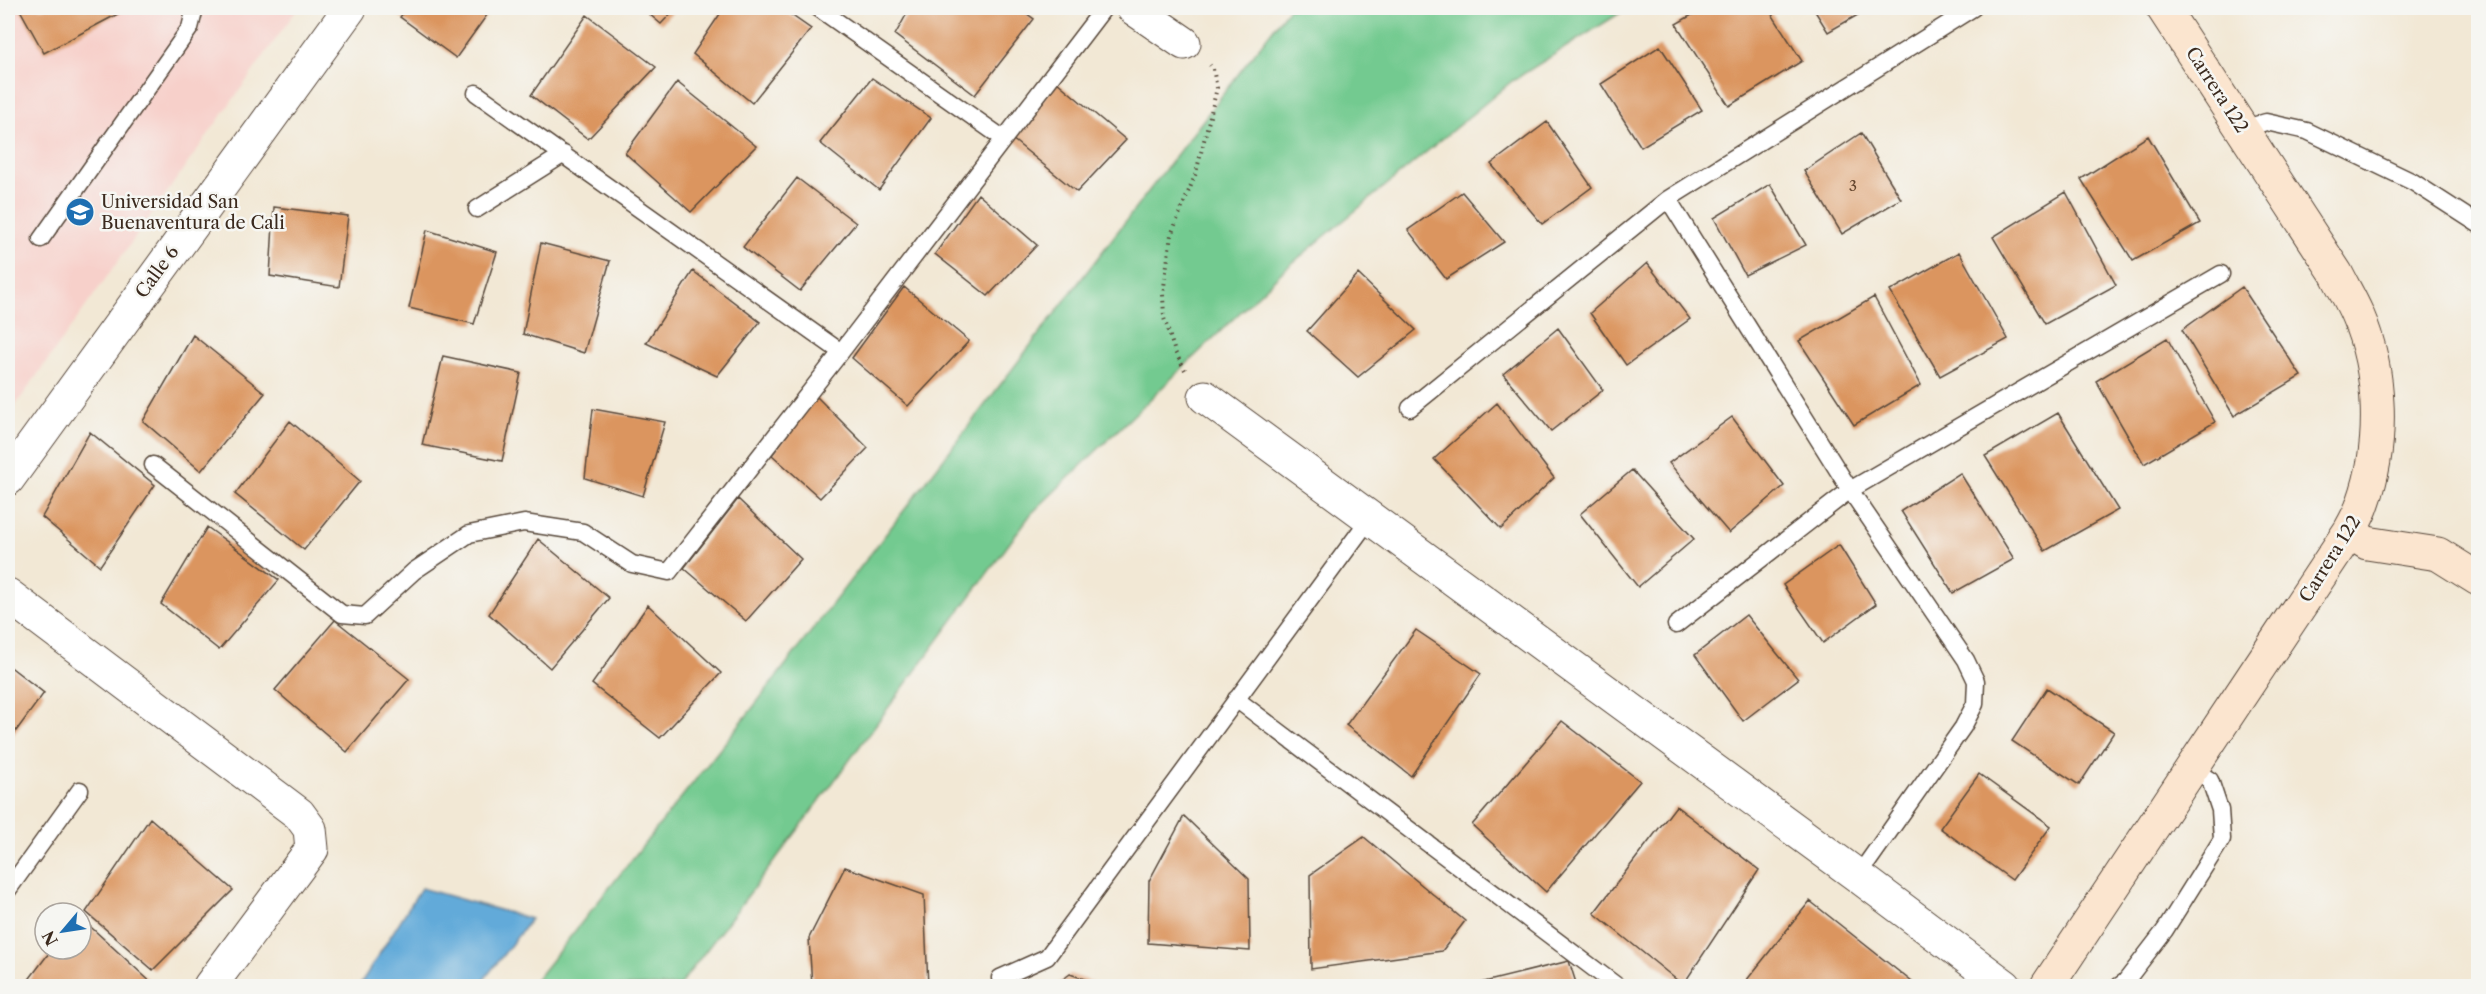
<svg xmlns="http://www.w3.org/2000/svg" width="2486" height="994" font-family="'Libre Caslon Text',serif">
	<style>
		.built { fill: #f7d0ca }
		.green { fill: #73ca90; stroke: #577a57; stroke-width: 1.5 }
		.water { fill: #62aad9; stroke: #4e6a7c; stroke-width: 1.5 }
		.building { fill: #db955f }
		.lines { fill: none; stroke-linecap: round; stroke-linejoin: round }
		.lane-casing { stroke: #564639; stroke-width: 19 }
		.street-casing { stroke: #564639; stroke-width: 35 }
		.secondary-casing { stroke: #564639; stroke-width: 35 }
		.path { stroke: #564639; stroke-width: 4; stroke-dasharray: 1.5 4.5; stroke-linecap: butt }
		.lane { stroke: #fff; stroke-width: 16 }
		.street { stroke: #fff; stroke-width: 33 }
		.secondary { stroke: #fbe5cf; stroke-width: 33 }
		.labels { text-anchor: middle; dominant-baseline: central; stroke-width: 5; stroke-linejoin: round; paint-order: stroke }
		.number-label { font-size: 15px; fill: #63452e }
		.street-label { font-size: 18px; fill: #3b2a1e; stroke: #f6f6f2 }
		.poi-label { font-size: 18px; fill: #3b2a1e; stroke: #f6f6f2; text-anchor: start }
	</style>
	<rect width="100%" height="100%" fill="#f6f6f2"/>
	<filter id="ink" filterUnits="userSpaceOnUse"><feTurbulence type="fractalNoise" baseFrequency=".0167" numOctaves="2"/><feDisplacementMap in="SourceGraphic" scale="12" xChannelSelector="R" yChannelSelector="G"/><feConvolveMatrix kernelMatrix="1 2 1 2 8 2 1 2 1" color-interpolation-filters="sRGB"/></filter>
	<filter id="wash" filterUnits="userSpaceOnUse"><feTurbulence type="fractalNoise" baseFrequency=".008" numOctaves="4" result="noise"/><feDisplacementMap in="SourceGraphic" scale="24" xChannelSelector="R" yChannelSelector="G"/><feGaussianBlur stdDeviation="1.35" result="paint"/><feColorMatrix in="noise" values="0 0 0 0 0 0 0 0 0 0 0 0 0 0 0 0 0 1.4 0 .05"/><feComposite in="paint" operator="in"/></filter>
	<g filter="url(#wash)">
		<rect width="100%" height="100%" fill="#f2e8d5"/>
		<!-- built -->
		<path class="built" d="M8,8H298L8,416Z"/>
		<!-- green -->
		<path class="green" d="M1289,8H1628L1512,81L1284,270L1031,514L801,826L679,986H531L751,710Z"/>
		<!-- water -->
		<path class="water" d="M421,888L531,919L479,986H359Z"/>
		<g id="blocks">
			<!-- building -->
			<path class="building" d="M19,8H129L44,53Z
				M407,8H492L456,58L400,17Z
				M642,8H676L661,24Z
				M724,8H781L811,29L752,103L693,54Z
				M910,8H1019L1034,19L975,95L895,35Z
				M1704,8H1768L1802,61L1729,106L1676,24Z
				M1813,8H1870L1828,32Z
				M587,15L656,67L588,139L531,95Z
				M1660,46L1702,110L1641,147L1601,84Z
				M872,78L931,118L879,190L820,143Z
				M677,82L756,146L691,212L625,153Z
				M1057,82L1126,140L1077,192L1011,138Z
				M1547,122L1592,187L1542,224L1491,164Z
				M1861,133L1901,199L1842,234L1804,171Z
				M2148,136L2200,223L2133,261L2081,179Z
				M797,178L856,223L800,291L743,247Z
				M1770,184L1806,245L1745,275L1714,218Z
				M1462,192L1504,242L1446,279L1408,230Z
				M2066,192L2116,285L2045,324L1993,237Z
				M978,194L1037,245L988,296L935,254Z
				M274,207L348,216L339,287L270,276Z
				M427,230L497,252L474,324L409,308Z
				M541,243L610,261L584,353L523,334Z
				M1959,252L2008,339L1940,376L1890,291Z
				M1647,263L1690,319L1626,365L1590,313Z
				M693,271L760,322L717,376L646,343Z
				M1358,274L1416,330L1358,377L1307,331Z
				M904,287L969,341L908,406L852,358Z
				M2242,287L2301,376L2234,416L2182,330Z
				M1874,297L1921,385L1854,425L1799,341Z
				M1558,328L1603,390L1551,431L1503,374Z
				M193,335L265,393L201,471L143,421Z
				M2167,338L2215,422L2144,464L2096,381Z
				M443,356L521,373L502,461L422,445Z
				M816,396L868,448L820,498L772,455Z
				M1497,403L1554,478L1501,529L1434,459Z
				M593,409L665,422L643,496L585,478Z
				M2058,413L2118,510L2045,551L1985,456Z
				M1732,417L1784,486L1729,533L1669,463Z
				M290,421L360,481L304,550L235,494Z
				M90,432L155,485L100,566L42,517Z
				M1632,470L1694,539L1638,587L1580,514Z
				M1960,473L2014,559L1953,593L1901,511Z
				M738,499L801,559L746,621L684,568Z
				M207,527L279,580L219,650L161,604Z
				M538,539L609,598L550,668L489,614Z
				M1839,545L1876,604L1823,643L1783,585Z
				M648,605L721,673L660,738L592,684Z
				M1746,615L1798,679L1743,721L1695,655Z
				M335,620L409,679L347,752L275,690Z
				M1416,630L1481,674L1411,776L1346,725Z
				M8,665L44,693L8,742Z
				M2047,688L2114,732L2079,785L2012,741Z
				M1562,721L1640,781L1546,892L1472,825Z
				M1979,774L2051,826L2012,880L1940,828Z
				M1676,806L1759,870L1683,985L1594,913Z
				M1184,816L1249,879L1250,951L1148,943L1149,881Z
				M150,818L233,890L153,970L86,912Z
				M1364,837L1465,921L1442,951L1311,969L1310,875Z
				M845,867L924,895L928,986H812L809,938Z
				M1810,901L1917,986H1742Z
				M81,918L155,986H24L52,949H81Z
				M1569,961L1577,986H1468Z
				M1070,974L1104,986H1054Z"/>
		</g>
	</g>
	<g filter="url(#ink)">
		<use href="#blocks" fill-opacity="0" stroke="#564639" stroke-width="1.5"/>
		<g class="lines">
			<!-- lane casing -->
			<g class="lane-casing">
				<path id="lane" d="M818,8L1004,139
					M476,93L841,352
					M2242,129L2266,122L2307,131L2413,182L2478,224
					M1668,199L1850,490L1966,660L1976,681L1975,704L1963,727L1858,876
					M477,209L564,154
					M41,239L190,28L195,8
					M1410,408L1668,199L1973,8
					M153,465L342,614L365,616L414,571L469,534L524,523L583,532L632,564L669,572L841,352L1104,8
					M1676,625L1850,490L2221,274
					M1236,699L1617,986
					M8,890L80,790
					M1000,978L1047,957L1370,518
					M2119,986L2125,982L2165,930L2222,839L2220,810L2210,780L2192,769"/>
			</g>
			<!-- street casing -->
			<g class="street-casing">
				<path id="street" d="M1133,8L1184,43
					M1205,397L1858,876L2005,986
					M8,479L350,8
					M8,595L299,814L310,829L312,849L210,986"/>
			</g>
			<!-- secondary casing -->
			<g class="secondary-casing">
				<path id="secondary" d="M2349,532L2367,543L2438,554L2478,579
					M2047,986L2349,532C2354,523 2360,513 2363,503C2384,445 2382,371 2357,314C2351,300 2343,287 2336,273L2163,8"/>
			</g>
			<!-- path -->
			<path class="path" d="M1185,370L1175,352L1164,318L1163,294L1171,235L1196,173L1217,88L1213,69L1210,65"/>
			<!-- lane -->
			<use href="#lane" class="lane"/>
			<!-- street -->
			<use href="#street" class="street"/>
			<!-- secondary -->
			<use href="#secondary" class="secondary"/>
		</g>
	</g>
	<!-- icons -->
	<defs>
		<g id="university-disc" transform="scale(1.5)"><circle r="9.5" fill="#1f6fb2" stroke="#f6f6f2"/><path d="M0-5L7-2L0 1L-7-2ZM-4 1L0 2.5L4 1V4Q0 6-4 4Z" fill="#fff"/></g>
	</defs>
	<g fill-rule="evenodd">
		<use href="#university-disc" x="80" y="212"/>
	</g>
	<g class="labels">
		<!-- number labels -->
		<g class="number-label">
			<text x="1853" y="185">3</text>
		</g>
		<!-- street labels -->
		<g class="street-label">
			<text transform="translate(2217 90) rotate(57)">Carrera 122</text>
			<text transform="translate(157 272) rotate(-54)">Calle 6</text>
			<text transform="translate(2330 559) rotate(-58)">Carrera 122</text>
		</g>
		<!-- poi labels -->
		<g class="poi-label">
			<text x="101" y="202">Universidad San<tspan x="101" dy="21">Buenaventura de Cali</tspan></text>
		</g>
	</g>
	<!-- margin -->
	<rect width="2486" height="994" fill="none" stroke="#f6f6f2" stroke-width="30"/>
	<!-- north arrow -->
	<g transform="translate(63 931) rotate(241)"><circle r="28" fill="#f6f6f2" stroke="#aba49d" stroke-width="1.5"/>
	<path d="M0-4.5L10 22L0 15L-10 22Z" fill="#1f6fb2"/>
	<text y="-9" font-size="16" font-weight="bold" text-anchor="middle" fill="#3b2a1e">N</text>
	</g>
</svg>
